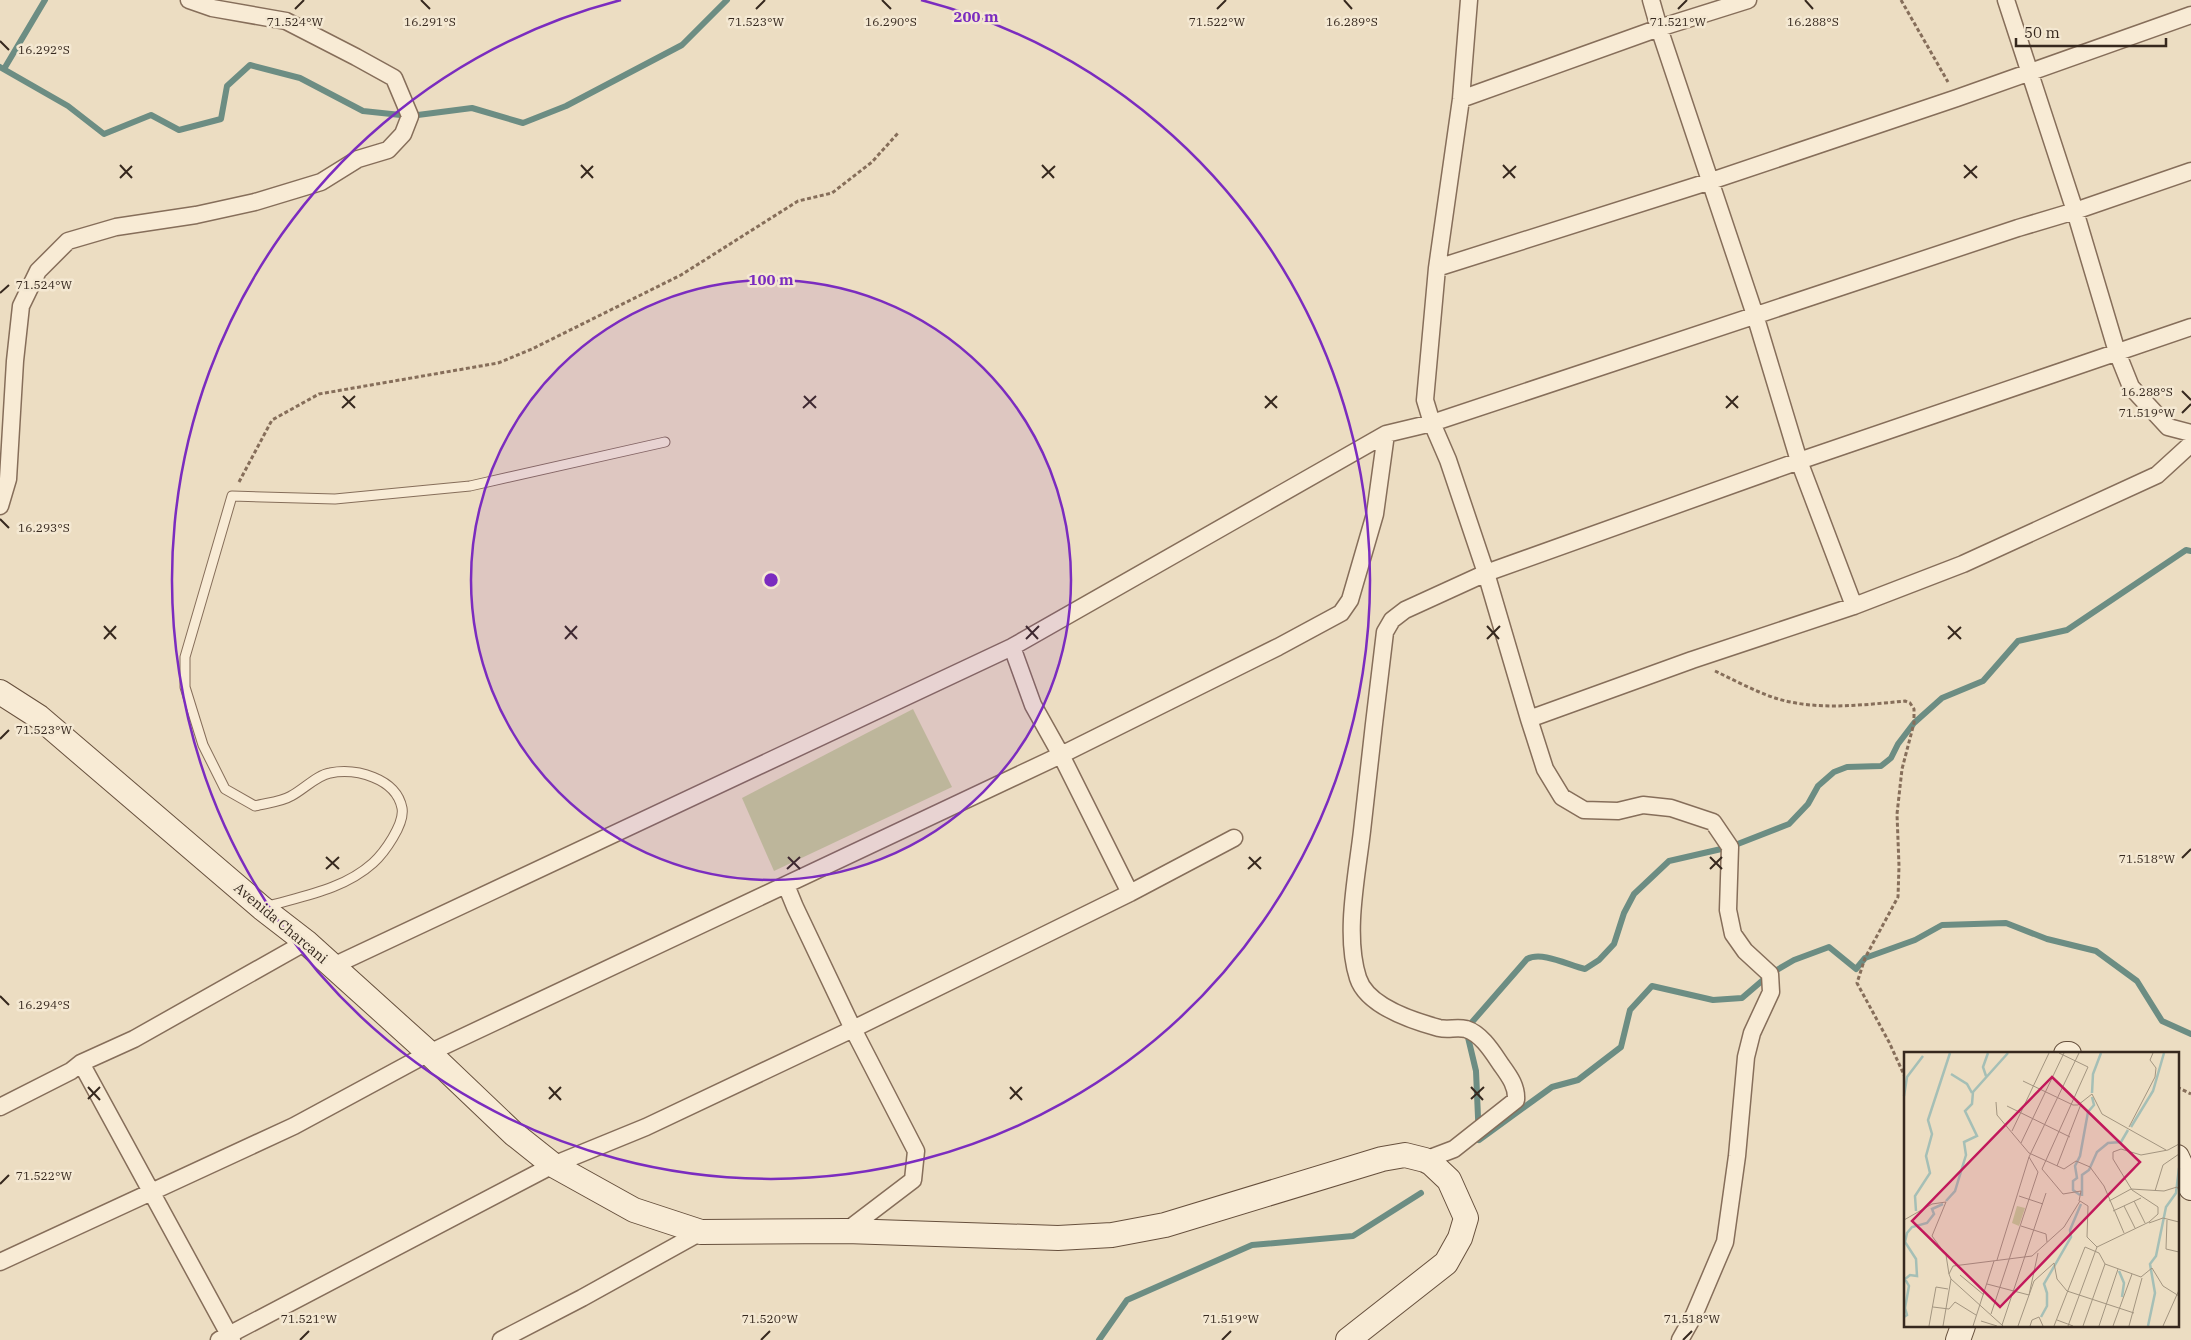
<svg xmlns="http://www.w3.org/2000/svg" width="2191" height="1340" font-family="'IBM Plex Serif',serif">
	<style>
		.green { fill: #c7ca97 }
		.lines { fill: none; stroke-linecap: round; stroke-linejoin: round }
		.stream { stroke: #6c8d83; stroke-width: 6 }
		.service-casing { stroke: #866e5a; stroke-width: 11 }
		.minor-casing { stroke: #866e5a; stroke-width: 19 }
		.secondary-casing { stroke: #67503d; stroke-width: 26 }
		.path { stroke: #866e5a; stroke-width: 3; stroke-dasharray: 4 2.5; stroke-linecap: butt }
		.service { stroke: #f8ebd5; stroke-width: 9 }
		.minor { stroke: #f8ebd5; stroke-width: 16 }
		.secondary { stroke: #f8ebd5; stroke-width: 24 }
		.ticks { fill: none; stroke: #36281e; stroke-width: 2 }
		.ring { fill: none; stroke: #7b2cbf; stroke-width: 2.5 }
		.labels { text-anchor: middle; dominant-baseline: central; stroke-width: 5; stroke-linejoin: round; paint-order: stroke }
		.street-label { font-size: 14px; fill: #36281e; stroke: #f4e8d2 }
		.inset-river { fill: none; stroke: #a5bfb6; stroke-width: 2.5 }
		.inset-road { fill: none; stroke: #a39580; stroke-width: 1 }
		.view { fill: #c2185b; fill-opacity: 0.15; stroke: #c2185b; stroke-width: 2.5 }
		.inset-edge { fill: none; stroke: #36281e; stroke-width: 2.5 }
		.ticks-label { font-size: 12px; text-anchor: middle; fill: #36281e; stroke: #f4e8d2; stroke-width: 5; stroke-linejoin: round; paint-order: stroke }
		.centre { fill: #7b2cbf; stroke: #f4e8d2; stroke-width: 2.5 }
		.ring-label { font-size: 15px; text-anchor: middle; font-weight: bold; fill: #7b2cbf; stroke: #f4e8d2; stroke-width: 5; stroke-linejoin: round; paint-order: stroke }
	</style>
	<rect width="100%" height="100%" fill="#ecddc2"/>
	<!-- green -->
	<path class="green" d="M913,709L952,787L774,871L742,798Z"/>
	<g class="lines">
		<!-- stream -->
		<path class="stream" d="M0,67L68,106L104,134L151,115L179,130L221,119L227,86L250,65L300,78L363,111L410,116L472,108L523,123L566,106L682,45L727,0
			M4,69L45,0
			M1479,1140L1476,1071L1466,1029L1527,959C1542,951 1568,965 1585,969L1599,960L1614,944L1624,913L1634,894L1669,861L1730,847L1789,824L1808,804L1818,786L1834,772L1847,767L1881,766L1891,758L1898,744L1914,723L1942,698L1983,681L2018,641L2067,630L2186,550L2191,551
			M1479,1140L1552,1087L1578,1080L1621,1047L1630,1010L1652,986L1713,1000L1742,998L1770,974L1794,960L1829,947L1856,969L1865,958L1915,940L1942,925L2006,923L2047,939L2096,951L2137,981L2162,1021L2191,1034
			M1099,1340L1127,1300L1252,1245L1353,1236L1421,1193"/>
		<!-- service casing -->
		<g class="service-casing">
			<path id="service" d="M265,907C302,896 343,890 373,863C384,853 405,824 402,808C396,778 356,768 330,773C317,775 303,790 291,796C281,802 266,803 255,806L225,789L203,745L185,687V657L232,496L335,499L470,486L665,442"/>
		</g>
		<!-- minor casing -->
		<g class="minor-casing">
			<path id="minor" d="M1469,0L1461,99L1437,268L1425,400L1432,423L1448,460L1486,573L1529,719L1545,769L1562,797L1584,810L1618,811L1643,805L1671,808L1713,822L1730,847L1728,910L1733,934L1745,951L1770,974L1771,992L1752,1033L1746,1057L1737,1156L1725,1242L1694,1315L1680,1340
				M1651,0L1659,28L1755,315L1799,461L1854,606
				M2006,0L2075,211L2117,352L2131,387L2168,427L2191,433
				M1461,99L1659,28L1748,0
				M1437,268L1711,181L1957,98L2191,15
				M0,506L8,479L15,361L21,306L38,271L68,241L116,227L196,215L255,202L321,182L358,159L388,150L403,134L410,116L394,78L356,57L286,21L212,8L189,0
				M1012,647L1033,705L1061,755L1130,893
				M1529,719L1692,660L1854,606L1963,564L2157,475L2191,444
				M786,885L795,907L853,1029L916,1151L913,1180L846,1231
				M333,966L1012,647L1386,434L1432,423L2018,228L2075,211L2191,171
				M81,1063L232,1340
				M0,1107L71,1071L81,1063L134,1039L306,942
				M1425,1160L1454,1149L1516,1100C1517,1087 1510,1077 1502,1066C1493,1053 1482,1034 1466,1029C1457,1027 1448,1030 1439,1028C1413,1021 1367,1006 1358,978C1344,935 1357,875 1362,831C1369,765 1377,698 1385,632L1392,620L1405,610L1486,573L1799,461L2191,327
				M0,1262L294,1126L429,1053L1061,755L1278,647L1341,613L1350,600L1375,514L1386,434
				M219,1340L553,1165L646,1127L853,1029L1130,893L1234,838
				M501,1340L582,1298L701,1232"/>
		</g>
		<!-- secondary casing -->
		<g class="secondary-casing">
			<path id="secondary" d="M0,692L39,717L262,908L306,942L429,1053L514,1134L553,1165L634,1210L701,1232L846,1231L1058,1238L1112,1235L1165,1225L1382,1159L1405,1155L1425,1160L1431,1163L1449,1180L1466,1218L1460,1238L1446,1263L1348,1340
				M2066,1054H2069
				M2177,1157L2191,1188
				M1958,1340L1963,1326"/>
		</g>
		<!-- path -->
		<path class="path" d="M1901,0L1948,82
			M239,482L272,420L319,394L498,363L532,349L681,275L798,201L832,193L872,162L899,132
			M1715,671C1734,680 1754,691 1775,698C1815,711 1863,705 1905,701L1910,703L1914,709V723L1902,769L1897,814L1899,866L1898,897L1865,958L1857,983L1889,1042L1905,1077
			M2177,1087L2191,1094"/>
		<!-- service -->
		<use href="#service" class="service"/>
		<!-- minor -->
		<use href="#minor" class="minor"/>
		<!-- secondary -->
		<use href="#secondary" class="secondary"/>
	</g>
	<!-- ticks -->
	<path class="ticks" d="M421,0L430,9M882,0L891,9M1344,0L1352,9M1805,0L1813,9M295,9L304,0M756,9L765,0M1217,9L1226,0M1678,9L1687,0M0,41L9,50M120,165L132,178M581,165L593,178M1042,165L1054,178M1503,165L1515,178M1964,165L1977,178M120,178L132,166M581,178L593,166M1042,178L1055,166M1503,178L1516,166M1964,178L1977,166M0,293L9,285M2182,391L2191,400M343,396L355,408M804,396L816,408M1265,396L1277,408M1726,396L1738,408M342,408L355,396M803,408L816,396M1265,408L1277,396M1726,408L1738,396M2182,413L2191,404M0,519L9,528M104,626L116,639M565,626L577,639M1026,626L1038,639M1487,626L1499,639M1948,626L1961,639M104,639L116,626M565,639L577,626M1026,639L1039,626M1487,639L1500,626M1948,639L1961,627M0,739L9,730M326,857L339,869M788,857L800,869M1249,857L1261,869M1710,857L1722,869M2182,858L2191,849M326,869L339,857M787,869L800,857M1248,869L1261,857M1710,869L1722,857M0,996L9,1005M88,1087L100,1100M549,1087L561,1100M1010,1087L1022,1100M1471,1087L1483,1100M88,1099L100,1087M549,1099L561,1087M1010,1099L1022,1087M1471,1099L1484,1087M0,1184L9,1175M300,1340L309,1331M761,1340L770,1331M1222,1340L1231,1331M1683,1340L1692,1331"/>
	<!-- distance rings -->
	<circle cx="771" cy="580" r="300" fill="#7b2cbf" fill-opacity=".12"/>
	<g class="ring">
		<circle cx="771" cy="580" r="300"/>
		<path d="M921 0A599 599 0 1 1 621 0"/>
	</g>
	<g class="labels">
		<!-- street labels -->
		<g class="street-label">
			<text transform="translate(281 923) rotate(40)">Avenida Charcani</text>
		</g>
	</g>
	<!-- overview -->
	<g transform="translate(1904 1052)">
		<rect width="275" height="275" fill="#ecddc2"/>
		<path d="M113,154L121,156L115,174L108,171Z" fill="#c7ca97"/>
		<path class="inset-river" d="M47,22L63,32L68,41M82,24L79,15L84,1M188,41L189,22L197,1M0,44L3,25L19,4M227,75L249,39L260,1M176,143L169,138V129L173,126L171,114L176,104L184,60L190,53L188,45M178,144V123L185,118L193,100L204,91L217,90L224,78M42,149L51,139L62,103L60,90L73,84L61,59L68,52L69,40L104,1M12,159L11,144L26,121L22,104L28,82L24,68L46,1M215,219L220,231L218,245M0,265L3,263L1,256L5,234L1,227L6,223L13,224L12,207L1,190L3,181L8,175L23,171L30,162L28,157L39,152M137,265L143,254V241L140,232L167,185L166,178L177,152M244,274L251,241L246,212L252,204L262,155L272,141L275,116"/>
		<path class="inset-road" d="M155,1L184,15L138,117L159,142L177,139L175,149M119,29L169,53H174L188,42L198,62L262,98M92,50L93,63L125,101L160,117L172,109L186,115L200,134L220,181M103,54L166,85M225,75L251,25L252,16L246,8L249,1M108,79L145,1M117,91L160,1M153,114L177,52M251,139L259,113L275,102M115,144L139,152M205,149L227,137L260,139L273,135L275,138M230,149L241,171M220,154L231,176M209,159L237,146M0,168L28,152L42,150L28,184L42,203L45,222M263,168L262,197L275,200M245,171L259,166L275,170M117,174L142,182L143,190M275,194V222M93,208L125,105L175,1M201,212L237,225L248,216L259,234L275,244M56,223L80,243M83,232L125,243M125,243L134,201M29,255L45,257L51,250L72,263M87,262L134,120L125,105M153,268L169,274M77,269L93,274M98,273L142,141M25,274L32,235L44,237M39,274L47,227M69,274L90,209M99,274L47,227L45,222L49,214L128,204L160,175L176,149L184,154L183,185L193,195L245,170L254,162V155L228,138L209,107V100L217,97L237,103L264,98L275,92M114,274L130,229L150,211L153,227L163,239L230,261M126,274L128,268L135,265L139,274M150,274L181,195L195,201L201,212L179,274M164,274L193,195M195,274L214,217M209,274L228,222M225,274L238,226M259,274L275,238"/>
		<path class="view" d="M148,25L236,110L96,255L8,169Z"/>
		<rect width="275" height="275" class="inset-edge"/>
	</g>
	<g class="ticks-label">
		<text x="295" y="26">71.524°W</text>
		<text x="756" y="26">71.523°W</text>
		<text x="1217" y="26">71.522°W</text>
		<text x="1678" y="26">71.521°W</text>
		<text x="430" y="26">16.291°S</text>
		<text x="891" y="26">16.290°S</text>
		<text x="1352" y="26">16.289°S</text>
		<text x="1813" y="26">16.288°S</text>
		<text x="44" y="54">16.292°S</text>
		<text x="44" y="289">71.524°W</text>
		<text x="2147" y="396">16.288°S</text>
		<text x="2147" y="417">71.519°W</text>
		<text x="44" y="532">16.293°S</text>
		<text x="44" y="734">71.523°W</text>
		<text x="2147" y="863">71.518°W</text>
		<text x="44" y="1009">16.294°S</text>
		<text x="44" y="1180">71.522°W</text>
		<text x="309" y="1323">71.521°W</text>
		<text x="770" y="1323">71.520°W</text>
		<text x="1231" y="1323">71.519°W</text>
		<text x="1692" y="1323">71.518°W</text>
	</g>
	<circle cx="771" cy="580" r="8" class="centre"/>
	<g class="ring-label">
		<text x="976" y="22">200 m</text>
		<text x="771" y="285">100 m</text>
	</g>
	<!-- scale -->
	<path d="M2016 38v8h150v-8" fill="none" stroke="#36281e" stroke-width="2.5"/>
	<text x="2024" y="38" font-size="15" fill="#36281e" stroke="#f4e8d2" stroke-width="4" paint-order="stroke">50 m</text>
</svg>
